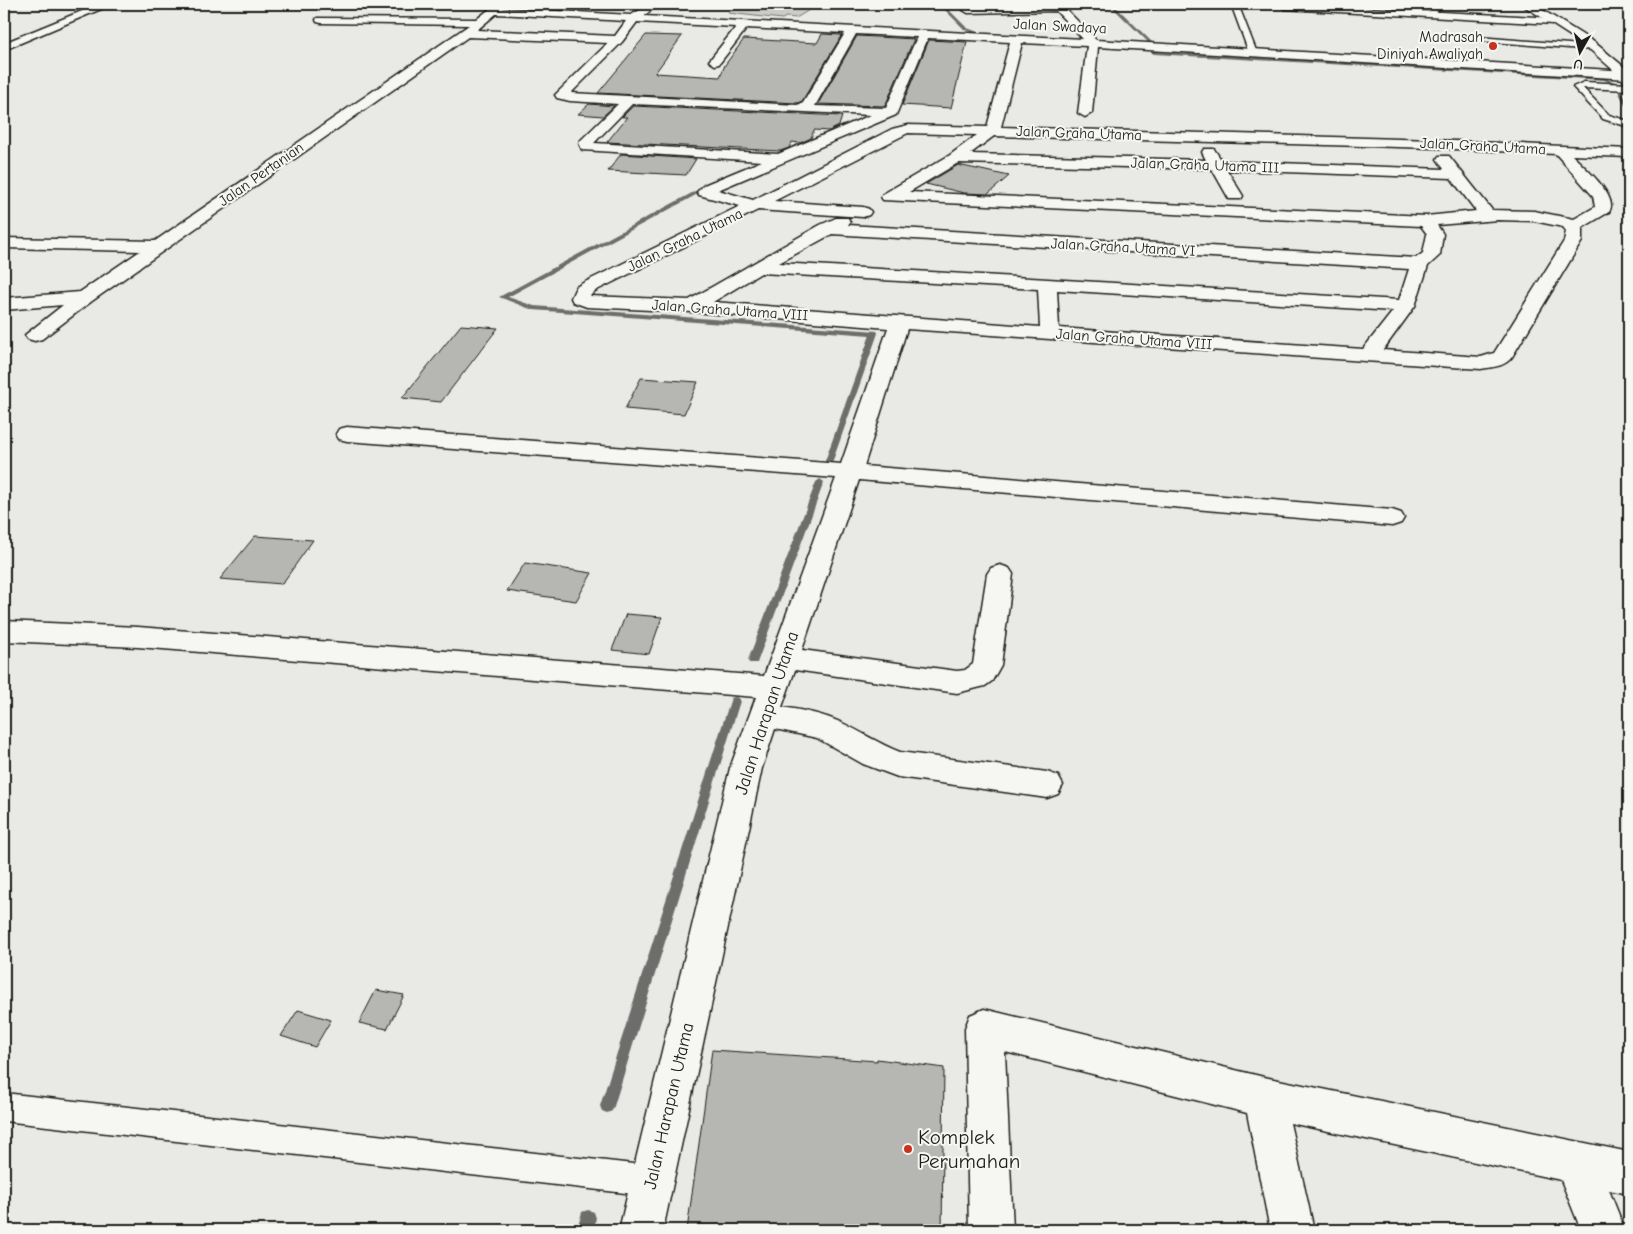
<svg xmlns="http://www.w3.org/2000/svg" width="1633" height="1234" font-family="'Comic Neue',sans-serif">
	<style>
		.green { fill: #cbcbc7; stroke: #747472 }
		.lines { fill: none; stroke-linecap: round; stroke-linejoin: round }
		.stream { fill: #6d6d6c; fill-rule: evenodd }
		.building { fill: #b6b6b3; stroke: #1c1c1c }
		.lane-casing { stroke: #1c1c1c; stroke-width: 3 }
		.street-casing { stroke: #1c1c1c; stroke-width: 3 }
		.secondary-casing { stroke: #1c1c1c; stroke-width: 3 }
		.lane { fill: #f6f6f2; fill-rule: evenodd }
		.street { fill: #f6f6f2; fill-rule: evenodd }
		.secondary { fill: #f6f6f2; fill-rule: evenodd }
		.poi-dot { fill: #c8321e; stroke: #f6f6f2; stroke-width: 2 }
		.labels { text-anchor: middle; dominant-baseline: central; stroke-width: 4; stroke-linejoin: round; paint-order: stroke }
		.far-street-label { font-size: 15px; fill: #1c1c1c; stroke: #f6f6f2 }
		.far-poi-label { font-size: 15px; fill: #1c1c1c; stroke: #f6f6f2; text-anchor: end }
		.street-label { font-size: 18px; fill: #1c1c1c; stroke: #f6f6f2 }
		.near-poi-label { font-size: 21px; fill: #1c1c1c; stroke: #f6f6f2; text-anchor: start }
	</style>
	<rect width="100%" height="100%" fill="#e9e9e5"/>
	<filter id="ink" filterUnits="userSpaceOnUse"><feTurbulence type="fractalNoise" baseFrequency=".02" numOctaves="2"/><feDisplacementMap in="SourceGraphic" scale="10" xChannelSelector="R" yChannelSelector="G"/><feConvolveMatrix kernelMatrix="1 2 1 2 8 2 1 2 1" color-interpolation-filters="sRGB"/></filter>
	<g filter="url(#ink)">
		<!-- green -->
		<path class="green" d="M725,4H801L814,7L796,18L786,17L782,19L728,13L737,7L723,5Z"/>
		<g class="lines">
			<!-- stream -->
			<path class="stream" d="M939,4H943L967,28L978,32V34L965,30Z
				M1109,4H1113L1153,43V45H1151Z
				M1151,49H1155L1156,52L1605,78L1617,83L1615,84L1604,80L1154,54L1152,53Z
				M1617,89L1621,90L1629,105V110L1627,109Z
				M703,187L705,188V190L508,297L534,306L877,331L878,333L832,463H826L825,461L870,335L533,310L499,297Z
				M820,479L824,482L758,660L757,663H749L748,660L816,482Z
				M735,697L739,698L740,701L614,1106L612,1111L607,1113L602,1111L600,1106L730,701L731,698Z
				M588,1210L594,1212L596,1218L593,1230H577L582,1212Z"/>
		</g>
		<!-- building -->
		<path class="building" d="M822,34L842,35L802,101L797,103L598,93L646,35L682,36L655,73L720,77L725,65L744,39L817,43Z
			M857,36L914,39L885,106L818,104Z
			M929,40L967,42L951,108L902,105Z
			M589,104L614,106L603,116L578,114Z
			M633,106L842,116L839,126L829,131L814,130L811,138L800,143L792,142L789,148L780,151L607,142L627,117H622Z
			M621,154L696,159L686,175L608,171Z
			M958,165L1009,176L988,194L964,193L926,184Z
			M461,325L498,328L441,402L402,398Z
			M641,378L698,382L684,414L625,409Z
			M255,536L313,540L282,584L220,579Z
			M525,563L592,573L576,601L507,591Z
			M626,614L662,617L649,654L612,650Z
			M376,990L404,995L387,1029L359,1023Z
			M298,1010L331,1020L315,1047L281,1036Z
			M712,1050L877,1061V1059L944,1068L942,1230H687Z"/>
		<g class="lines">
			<!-- lane casing -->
			<g class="lane-casing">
				<path id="lane" d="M1231,4H1238L1257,53L1256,55L1249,53Z
					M1356,4H1362L1365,7L1358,9Z
					M1425,4H1432L1438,11L1431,13Z
					M1478,37L1594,46L1598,48L1594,50L1481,41L1477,39Z
					M1584,82L1629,84V90L1583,88L1609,115L1629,121V127L1603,119L1573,87Z
					M4,1093L651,1166L661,1171L666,1181L661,1191L651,1196L4,1121Z"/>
			</g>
			<!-- street casing -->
			<g class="street-casing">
				<path id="street" d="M99,4H113L4,50V43Z
					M496,4H507L503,8L631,15L647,6L652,9L644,16L1083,39L1056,11L968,13L963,10L968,7L1061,4L1096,40L1629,71V79L1098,47L1092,113L1085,117L1078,113L1087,46L1022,43L1001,127L1434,140L1629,149V157L1572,155C1583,166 1620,197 1609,212L1582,228V241L1512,357C1505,367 1492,367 1481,369L907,329L864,466L1392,510L1401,513L1404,518L1401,523L1392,526L859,480L802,650L957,671L965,670L973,664L987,574L991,568L1000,565L1009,568L1013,574L1001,665L992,681L985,686L957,693L795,670L782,707C802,710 822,714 840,722C860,731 879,744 900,752L1047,772L1058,776L1063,785L1058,794L1047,798L898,777L863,764L817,738L775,729L762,768L663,1230H619L730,768L756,697L138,647L4,641V621L138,627L764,676L836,478L347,441L339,439L336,434L339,429L347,427L841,464L888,328L693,312L587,307L573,302L571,298L576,287L583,283L740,206L699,195L697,192L704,185L762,161L582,150L579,143L581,140L618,104L570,101L557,98L555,95L608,43L468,37L92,301L42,339L35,341L28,339L25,335L63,305L4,310V298L80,292L140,251L4,248V238L155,241L469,25L321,23L317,22L316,20L317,18L477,19ZM496,14L626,21L615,36L477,30ZM637,22L736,27L709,61L715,65L719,64L747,28L845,33L803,103L797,105L571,93L622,42ZM856,34L917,37L886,108L815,106ZM928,38L1010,42L987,127L908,125L892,129L753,200L718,190L896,115ZM632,104L871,115L778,154L594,143ZM908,133L977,135L950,155L883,194L881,197L883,200L1421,226L1427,234L1423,253L1416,258L848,225L850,222L848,218H836L820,225L689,300L590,296L595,291L758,210L863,217L869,215L871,212L869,209L863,207L774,201ZM994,136L1434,148L1556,154L1593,196L1595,207L1574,219L1534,211L1492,210L1449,156H1439L1437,159L1444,169L1222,161L1214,149H1204L1202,152L1206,160L970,154ZM958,163L1212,169L1229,199H1241L1243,196L1227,170L1451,178L1476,211L1426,216L909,192ZM1498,220L1534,221L1563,227L1566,231L1564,241L1494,353L1481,357L1383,350L1415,306L1428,266L1440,255L1443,234L1437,225ZM832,234L1409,269L1399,300L779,263ZM761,273L1038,289L1040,327L713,302ZM1057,290L1393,311L1363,349L1059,328Z
					M1288,4L1554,18L1560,21L1554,24L1284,9L1283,7L1284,5Z
					M984,1009L1264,1077L1629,1152V1194L1609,1190L1625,1230H1581L1561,1180L1290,1123L1314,1230H1270L1247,1113L1005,1052L1013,1230H969L965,1028L970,1015Z"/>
			</g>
			<!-- secondary casing -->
			<g class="secondary-casing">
				<path id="secondary" d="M1521,4H1533L1594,42L1629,71V84L1625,83L1621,77L1586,46Z"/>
			</g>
			<!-- lane -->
			<use href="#lane" class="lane"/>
			<!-- street -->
			<use href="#street" class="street"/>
			<!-- secondary -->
			<use href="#secondary" class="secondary"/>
		</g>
	</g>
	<!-- markers -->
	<g class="poi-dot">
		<circle cx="1493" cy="46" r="5"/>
		<circle cx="908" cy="1149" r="5"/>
	</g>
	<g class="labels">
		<!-- far-street labels -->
		<g class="far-street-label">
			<text transform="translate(1060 26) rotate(3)">Jalan Swadaya</text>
			<text transform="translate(1079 133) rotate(2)">Jalan Graha Utama</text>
			<text transform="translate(1483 146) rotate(3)">Jalan Graha Utama</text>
			<text transform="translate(1205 165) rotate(2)">Jalan Graha Utama III</text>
			<text transform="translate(261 174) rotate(-35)">Jalan Pertanian</text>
			<text transform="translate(685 240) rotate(-26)">Jalan Graha Utama</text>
			<text transform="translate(1123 247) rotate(3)">Jalan Graha Utama VI</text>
			<text transform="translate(730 310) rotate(4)">Jalan Graha Utama VIII</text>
			<text transform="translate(1134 339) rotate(4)">Jalan Graha Utama VIII</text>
		</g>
		<!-- far-poi labels -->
		<g class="far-poi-label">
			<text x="1483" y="37">Madrasah<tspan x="1483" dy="17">Diniyah Awaliyah</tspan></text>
		</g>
		<!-- street labels -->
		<g class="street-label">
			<text transform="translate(767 713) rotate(-72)">Jalan Harapan Utama</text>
			<text transform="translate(669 1106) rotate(-77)">Jalan Harapan Utama</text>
		</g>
		<!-- near-poi labels -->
		<g class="near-poi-label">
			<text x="918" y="1137">Komplek<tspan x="918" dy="24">Perumahan</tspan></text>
		</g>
	</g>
	<!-- margin -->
	<rect width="1633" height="1234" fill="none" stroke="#f6f6f2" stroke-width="20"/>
	<rect x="10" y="10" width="1613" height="1214" fill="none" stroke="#1c1c1c" stroke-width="2" filter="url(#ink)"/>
	<!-- north arrow -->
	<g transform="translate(1580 52) rotate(188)" stroke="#f6f6f2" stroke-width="4" paint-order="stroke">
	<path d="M0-4L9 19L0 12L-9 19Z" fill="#1c1c1c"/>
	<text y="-8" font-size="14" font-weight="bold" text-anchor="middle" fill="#1c1c1c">U</text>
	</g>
</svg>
